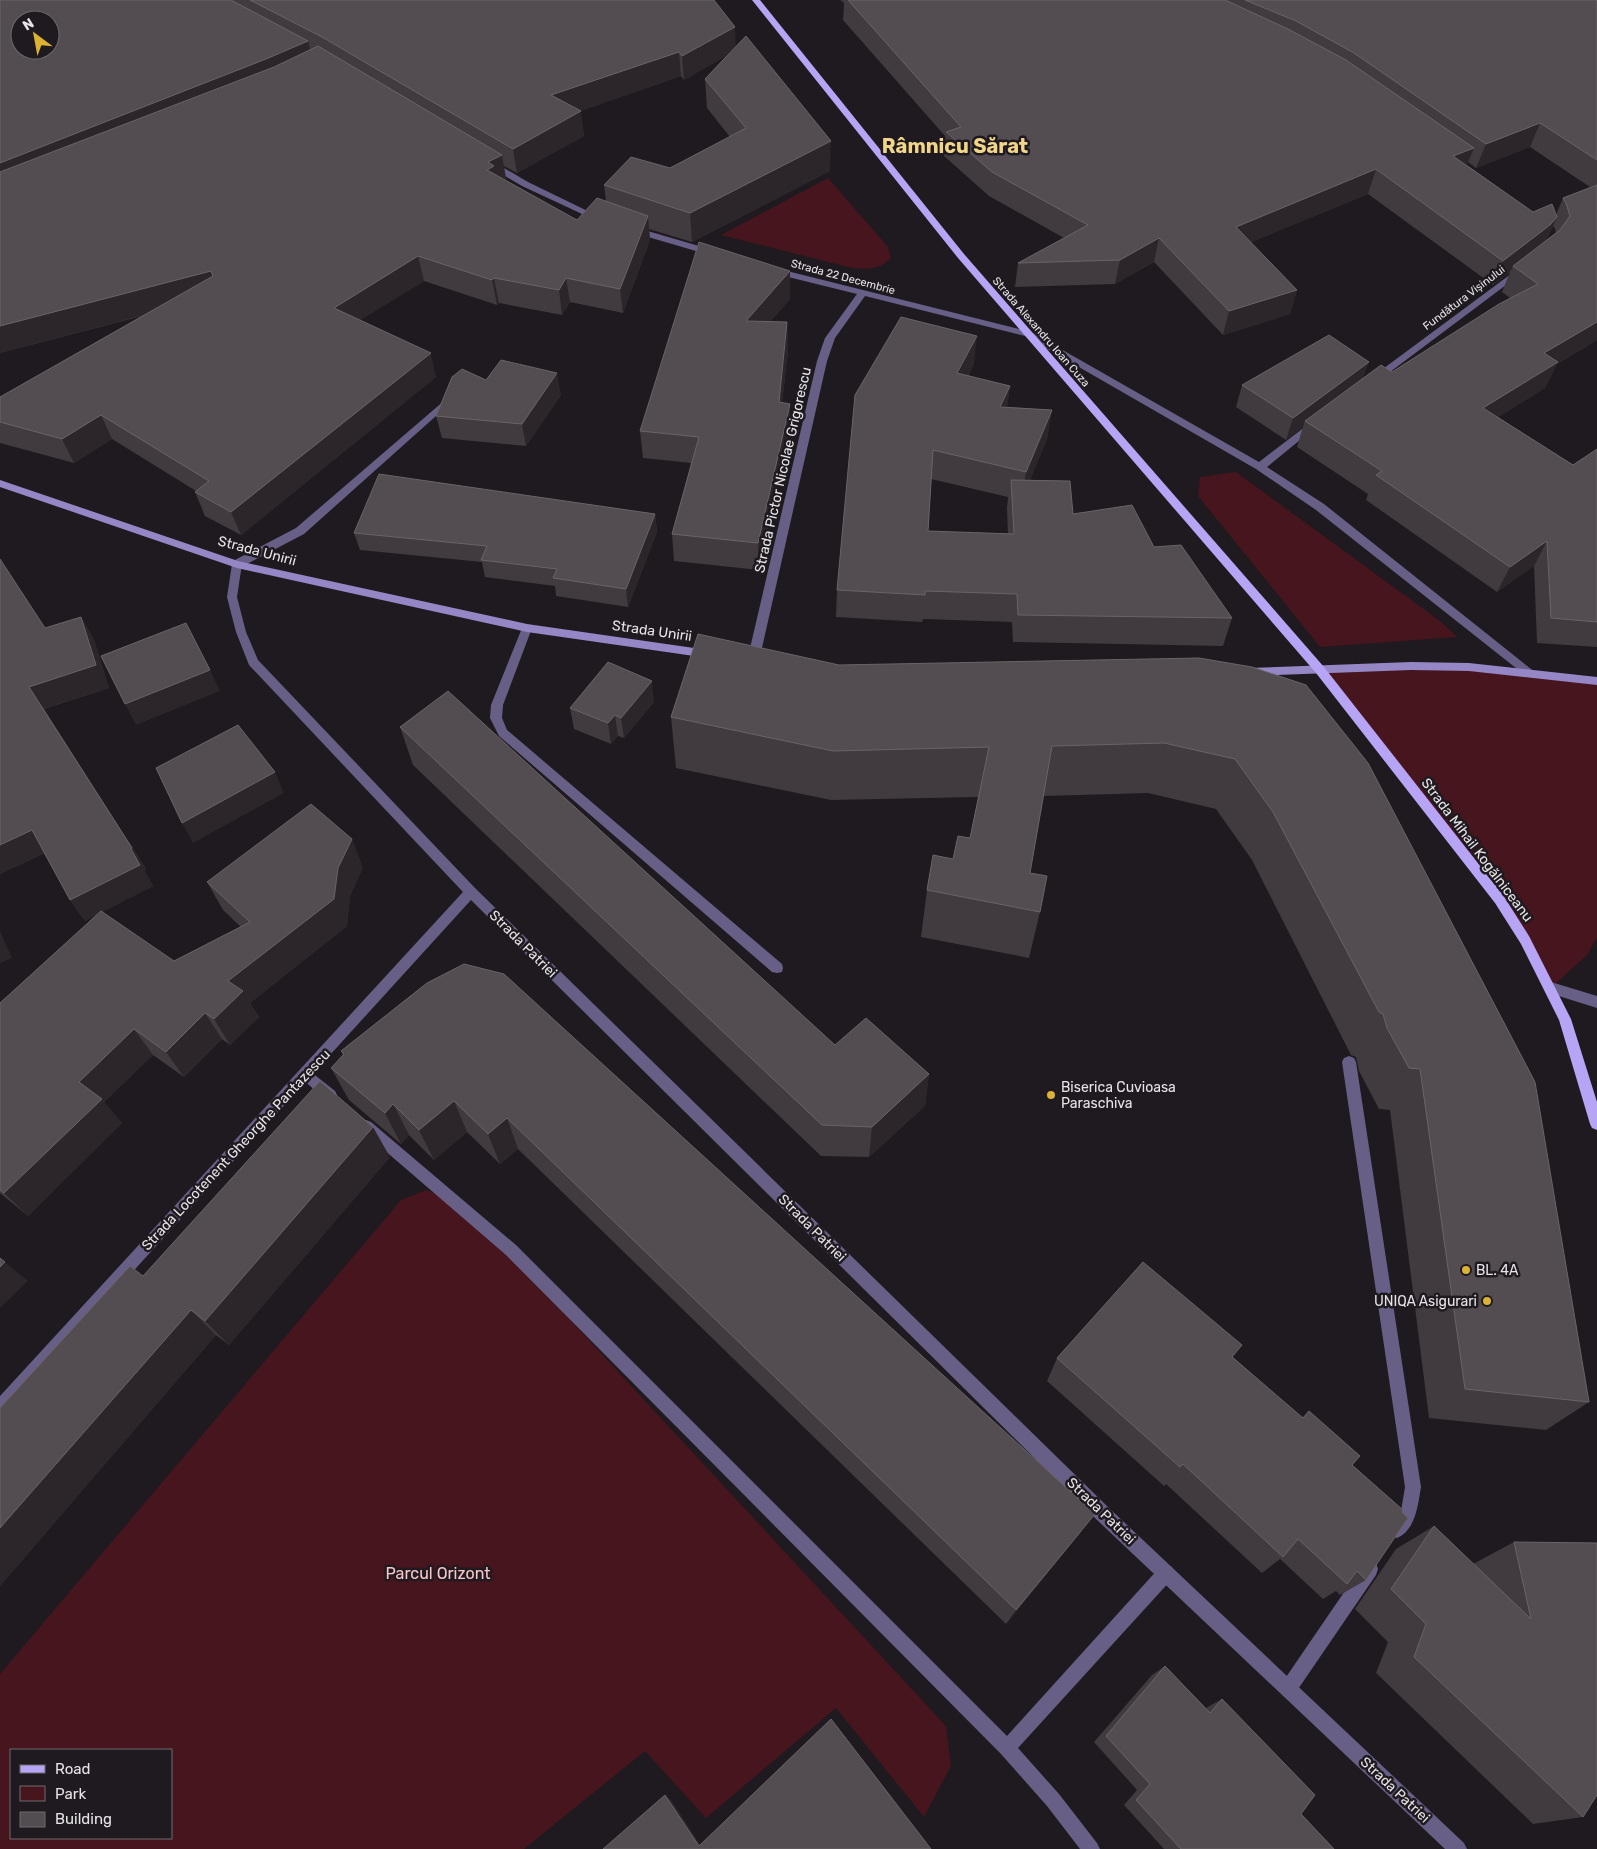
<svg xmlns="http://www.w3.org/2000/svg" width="1597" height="1849" font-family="Rubik,sans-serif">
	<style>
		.green { fill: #46151e; fill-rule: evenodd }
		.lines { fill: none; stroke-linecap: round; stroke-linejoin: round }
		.lane { fill: #685f86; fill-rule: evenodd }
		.street { fill: #685f86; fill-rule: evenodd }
		.secondary { fill: #9586c5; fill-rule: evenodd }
		.primary { fill: #b7a4f5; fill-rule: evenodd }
		.wall { fill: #413a3e; fill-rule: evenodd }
		.shaded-wall { fill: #2c252a }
		.building { fill: #534c50; stroke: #6a6468; fill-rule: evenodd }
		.poi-dot { fill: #dbb233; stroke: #1e1a1f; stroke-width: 2 }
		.labels { text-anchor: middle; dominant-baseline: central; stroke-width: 5; stroke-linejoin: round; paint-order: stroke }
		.far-street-label { font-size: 11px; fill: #e7e4e7; stroke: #1e1a1f }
		.street-label { font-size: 14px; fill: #e7e4e7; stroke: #1e1a1f }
		.poi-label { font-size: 14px; fill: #e7e4e7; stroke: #1e1a1f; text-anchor: start }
		.near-park-label { font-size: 16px; fill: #fcc5ca; stroke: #1e1a1f }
		.far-town-label { font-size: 20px; font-weight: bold; fill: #f1d589; stroke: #1e1a1f }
	</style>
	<rect width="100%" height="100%" fill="#1e1a1f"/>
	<!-- green -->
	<path class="green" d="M828,178L888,247L891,258C879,270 868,269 852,268L721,235Z
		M1236,472L1440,621L1457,637L1320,647L1198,496L1200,477Z
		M1469,667L1597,681V938L1587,955L1551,988L1525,940L1320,670Z
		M426,1190L462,1203L946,1726L951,1766L924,1817L836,1708L706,1818L645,1751L524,1849H0V1674L401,1200ZM11,1750H171V1838H11Z"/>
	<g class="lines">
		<!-- lane -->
		<path class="lane" d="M452,394L457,397L455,399L304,534L241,567H233V561L296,528Z
			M527,624L532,628L503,705L502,718L507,730L782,964L783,968L782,972L777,973L772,972L499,736L490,718L491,705L522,628Z
			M1349,1056L1354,1058L1356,1062L1421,1487C1418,1504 1416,1530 1397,1538L1391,1536L1389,1530L1401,1511L1405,1487L1342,1062L1344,1058Z
			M306,1068L335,1091L337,1095L335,1099L330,1101L325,1099L301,1078L299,1074L301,1070Z
			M366,1120L371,1122L516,1245L1007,1736L1160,1567L1166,1565L1172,1567L1174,1573L1172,1579L1018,1748L1059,1794L1097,1843L1100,1849H1080L1047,1806L1001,1754L506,1255L361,1130L359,1126L361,1122Z
			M1370,1561L1376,1563L1378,1569L1376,1575L1294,1695L1288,1697L1282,1695L1280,1689L1282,1683L1364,1563Z"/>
		<!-- street -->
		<path class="street" d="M488,162H494L528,182L602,218L595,220L522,186L488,166Z
			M634,227L716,251L717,253L713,256L631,232V228Z
			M775,268L1031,332L1259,462L1310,423H1316V427L1267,467L1324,504L1536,673L1530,677L1526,676L1316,510L1256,469L1025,336L865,296L835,338L827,361L759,661L753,665L749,664L747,661L817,361L825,338L857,294L772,273V269Z
			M1519,268L1524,271L1522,273L1378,381H1372V377Z
			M237,560L242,564L237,597L246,632L258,660L475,888L1108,1507L1464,1843L1467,1849H1445L1096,1519L471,900L5,1412L0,1415V1396L463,892L249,665L236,632L227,597L232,564Z
			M1551,982L1597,996V1008L1546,992L1545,988L1546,984Z"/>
		<!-- secondary -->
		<path class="secondary" d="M0,480L238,561L527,624L708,650L714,654L708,658L527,632L237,568L0,487Z
			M1411,662L1469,663L1597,677V685L1469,671L1411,670L1249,676L1243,672L1249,668Z"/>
		<!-- primary -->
		<path class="primary" d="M752,0H760L964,254L1324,667L1503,895L1529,936L1571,1019L1597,1102V1130L1592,1128L1590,1124L1559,1020L1521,944L1495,903L1316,673L958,258Z"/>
	</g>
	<!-- wall -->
	<path class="wall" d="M0,0H714L736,47L830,171L692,242L649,229L650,240L623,313L570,302L562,315L499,303L497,305L424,281L360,320L436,377L241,535L205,516L195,492L196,491L112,439L74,463L0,443V397L142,316L0,353ZM727,55L705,79L707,108L730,137L670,168L604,185L606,201L577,220L505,180L506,179L504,166L517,173L584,136L580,111L681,76L684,80Z
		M840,0H1597V340L1557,364L1545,388L1498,417L1573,465L1597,449V647L1537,643L1534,566L1497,592L1366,500L1368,494L1297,447L1303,427L1286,440L1236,407L1242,385L1363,378L1392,372L1510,298L1502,292L1510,272L1493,285L1368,194L1251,242L1297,290L1290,314L1223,335L1154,262L1115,284L1015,287L1018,263L1064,238L989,196L944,156L945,136L843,20L844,3ZM1530,147L1590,187L1563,198L1556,215L1533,212L1467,165L1468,162L1476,168ZM1553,226L1555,229L1556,233L1546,240Z
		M790,271V299L770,322H787L788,350L782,403L790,431L759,570L674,561L672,534L691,463L643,458L640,431Z
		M974,364L968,376L1010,386L1007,407L1052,410L1047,439L1030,480L1073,514L1154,547L1232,618L1223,646L1013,642L1012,622L923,619L922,622L836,617L837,590ZM931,479L1008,497L1007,508L1008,534L928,531Z
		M486,380L561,395L526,446L442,438L436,416Z
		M655,514L657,532L628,607L556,596L555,586L485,577L482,562L360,550L354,533Z
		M0,559L45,628L81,617L94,640L109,688L44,709L146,869L144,870L153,886L102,912L174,961L241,927L223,910L207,882L363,867L350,896L347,926L250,1003L259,1017L230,1045L222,1039L184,1077L153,1055L104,1102L122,1123L28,1216L0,1193V1003L98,914L85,921L70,900L44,853L0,874Z
		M839,665L1252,667L1589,1402L1546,1430L1429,1418L1390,1110L1379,1109L1359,1071L1356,1057L1351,1055L1252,860L1216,809L1148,793L1044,796L1030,873L1040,912L1029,958L921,937L927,890L970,838L978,797L831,800L676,768L671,717Z
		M654,702L624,738L618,736L611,744L574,729L570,708Z
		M400,727L835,1045L929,1074L925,1106L869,1157L821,1156L413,765Z
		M427,983L1082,1531L1006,1624L518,1149L500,1164L467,1132L434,1160L409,1135L401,1144L349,1100L331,1068L343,1055L341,1051Z
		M390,1157L229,1345L216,1335L0,1586V1408L143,1276Z
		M1233,1357L1302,1418L1309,1411L1352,1465L1366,1580L1340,1595L1336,1591L1323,1599L1280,1559L1262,1573L1166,1484L1164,1486L1047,1381L1057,1358Z
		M1434,1526L1473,1564L1514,1542L1583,1817L1533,1824L1376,1673L1388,1642L1355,1609L1396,1549Z
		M1165,1666L1206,1708L1222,1699L1301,1814L1334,1849H1164L1124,1805L1137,1790L1094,1742L1152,1675Z"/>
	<!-- shaded-wall -->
	<path class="shaded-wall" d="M735,27L736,51L684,80L682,56Z
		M308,41L314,65L0,192V163Z
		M679,52L681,76L555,120L551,95Z
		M581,111L584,136L517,173L513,149Z
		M1540,123L1530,147L1476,168L1486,144Z
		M831,141L830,171L692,242L690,213Z
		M1474,148L1464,172L1453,156Z
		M502,155L506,179L497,184L487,170L488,162Z
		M1376,169L1368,194L1230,251L1236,227Z
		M648,216L650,240L623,313L620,289Z
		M1557,217L1546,242L1513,266L1510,272L1493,285L1503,261Z
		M1159,238L1154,262L1115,284L1120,260Z
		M418,256L424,281L341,332L334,308Z
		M211,271L219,295L0,353V326Z
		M790,271V299L747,348L746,321Z
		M494,278L499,303L497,305L492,280Z
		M566,278L570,302L562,315L559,290Z
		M1297,290L1290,314L1223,335L1229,311Z
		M787,322L788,350L779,430V402Z
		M1597,322V340L1557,364L1545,388L1472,434L1483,408L1544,353Z
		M977,336L974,364L954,402L957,373Z
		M431,353L436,377L241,535L231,512Z
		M1369,362L1361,384L1305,421L1303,427L1286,440L1293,418Z
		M557,373L561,395L526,446L522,424Z
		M1010,386L1006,415L1000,407Z
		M790,404V431L759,570L758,543Z
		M1052,410L1047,439L1022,500L1026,472Z
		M101,415L112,439L74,463L62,439Z
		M655,514L657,532L628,607L626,589Z
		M1547,541L1534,566L1497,592L1510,567Z
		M81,617L94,640L109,688L43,709L29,687Z
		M210,670L220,691L136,725L125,704Z
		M652,681L654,702L624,738L621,718Z
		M615,715L618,736L611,744L608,723Z
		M275,772L284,793L193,843L182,823Z
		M32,830L47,851L0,874V845Z
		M352,839L363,867L350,896L347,926L250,1003L259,1017L230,1045L214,1019L228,981Z
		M132,848L146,869L144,870L153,886L85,921L70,900Z
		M0,931L12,958L0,963Z
		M205,1013L222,1039L184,1077L166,1052Z
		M134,1029L153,1055L104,1102L122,1123L28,1216L4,1193L79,1082Z
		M929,1074L925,1106L869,1157L872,1127Z
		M454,1101L467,1132L434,1160L419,1130Z
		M393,1104L409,1135L401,1144L385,1113Z
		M507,1118L518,1149L500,1164L488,1134Z
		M373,1127L390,1157L229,1345L205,1321Z
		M5,1262L28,1281L0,1308V1267Z
		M191,1310L216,1335L0,1586V1528Z
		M1095,1514L1082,1531L1006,1624L1016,1610Z
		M665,1795L672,1801L703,1849L699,1846Z"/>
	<!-- building -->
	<path class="building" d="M0,0H231L308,41L266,59L0,163ZM20,20H50V50H20Z
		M250,0H714L735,27L682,56L679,52L551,95L581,111L513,149L322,37Z
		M848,0H1225L1288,29L1346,60L1474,148L1453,156L1533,212L1552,204L1557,217L1550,225L1503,261L1376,169L1236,227L1297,290L1229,311L1159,238L1120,260L1018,263L1088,225L992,172L946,132L961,127Z
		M1245,0H1597V160L1540,123L1486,144L1354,53L1296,21Z
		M746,36L831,141L690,213L604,185L631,157L670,168L746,128L705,79Z
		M318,46L502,155L488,162L494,166L487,170L577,220L597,198L648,216L620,289L566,278L559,290L494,278L492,280L418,256L334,308L431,353L231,512L195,492L209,481L101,415L62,439L0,422V397L213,276L211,271L0,326V172L274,67Z
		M1597,185V322L1544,353L1558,362L1483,408L1573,465L1597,449V622L1551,618L1547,541L1510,567L1376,475L1382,471L1305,421L1381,365L1392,372L1499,304L1538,284L1513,266L1560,230L1570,216L1566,203L1563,198Z
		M699,242L790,271L746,321L787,322L779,402L790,404L758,543L672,534L699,437L640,431Z
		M901,317L977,336L957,373L1010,386L1000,407L1052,410L1026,472L933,450L928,531L1014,534L1011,480L1070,481L1073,514L1132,505L1154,547L1181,545L1232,618L1018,615L1017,594L925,591V595L837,590L855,395Z
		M1329,335L1369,362L1293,418L1242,385Z
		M501,360L557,373L522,424L436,416L452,377L462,369L486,380Z
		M379,474L655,514L626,589L553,578L557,569L481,560L487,546L354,533Z
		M0,559L45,628L81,617L96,665L29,687L132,848L131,849L140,865L70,900L32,830L0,845Z
		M186,623L210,670L125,704L101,656Z
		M698,634L839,665L1199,658L1252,667L1306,685L1368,763L1535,1082L1589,1402L1465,1389L1420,1069L1409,1068L1387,1028L1383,1014L1379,1012L1273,812L1235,759L1164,743L1052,746L1030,873L1047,876L1040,912L927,890L933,855L953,859L958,836L970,838L989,747L833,751L671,717Z
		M608,662L652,681L621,718L615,715L608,723L570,708Z
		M448,691L835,1045L866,1018L929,1074L872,1127L822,1125L400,727Z
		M238,725L275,772L182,823L156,768Z
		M311,804L352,839L338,868L334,899L228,981L243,991L214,1019L205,1013L166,1052L134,1029L79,1082L102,1099L4,1193L0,1190V1003L101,911L174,961L250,922L207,882Z
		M464,964L504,974L1095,1514L1016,1610L507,1118L488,1134L454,1101L419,1130L393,1104L385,1113L331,1068L344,1054L341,1051L427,983Z
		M320,1081L373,1127L205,1321L191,1310L0,1528V1408L130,1266L143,1276Z
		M0,1258L5,1262L0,1267Z
		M1143,1262L1242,1345L1232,1357L1303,1418L1309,1411L1360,1456L1352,1465L1403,1510L1402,1512L1408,1518L1366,1580L1357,1571L1347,1584L1298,1539L1283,1557L1183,1464L1180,1467L1057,1358Z
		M1434,1526L1531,1619L1514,1542L1597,1543V1795L1583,1817L1414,1657L1426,1624L1391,1589Z
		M1165,1666L1210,1713L1222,1699L1315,1795L1301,1814L1334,1849H1181L1136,1800L1150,1784L1106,1736Z
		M831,1719L931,1849H603L665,1795L699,1846Z"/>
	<!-- markers -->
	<g class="poi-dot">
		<circle cx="1051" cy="1095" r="5"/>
		<circle cx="1466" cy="1270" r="5"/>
		<circle cx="1487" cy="1301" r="5"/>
	</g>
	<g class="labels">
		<!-- far-street labels -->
		<g class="far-street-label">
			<text transform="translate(843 277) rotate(15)">Strada 22 Decembrie</text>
			<text transform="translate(1464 298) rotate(-37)">Fundătura Vișinului</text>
			<text transform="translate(1041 332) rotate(49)">Strada Alexandru Ioan Cuza</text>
		</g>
		<!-- street labels -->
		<g class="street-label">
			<text transform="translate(783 470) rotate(-77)">Strada Pictor Nicolae Grigorescu</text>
			<text transform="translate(257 551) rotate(15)">Strada Unirii</text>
			<text transform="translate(652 631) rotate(8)">Strada Unirii</text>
			<text transform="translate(1477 850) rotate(53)">Strada Mihail Kogălniceanu</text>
			<text transform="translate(523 944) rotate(45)">Strada Patriei</text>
			<text transform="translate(236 1150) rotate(-47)">Strada Locotenent Gheorghe Pantazescu</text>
			<text transform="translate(812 1228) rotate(45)">Strada Patriei</text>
			<text transform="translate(1101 1511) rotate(44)">Strada Patriei</text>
			<text transform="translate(1395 1790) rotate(43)">Strada Patriei</text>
		</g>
		<!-- poi labels -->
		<g class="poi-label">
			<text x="1061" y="1087">Biserica Cuvioasa<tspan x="1061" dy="16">Paraschiva</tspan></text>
			<text x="1476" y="1270">BL. 4A</text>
			<text x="1477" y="1301" text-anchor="end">UNIQA Asigurari</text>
		</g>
		<!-- near-park labels -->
		<g class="near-park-label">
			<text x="438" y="1573">Parcul Orizont</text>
		</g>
		<!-- far-town labels -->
		<g class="far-town-label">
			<text x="955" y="146">Râmnicu Sărat</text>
		</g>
	</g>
	<!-- legend -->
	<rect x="10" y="1749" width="162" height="90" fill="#1e1a1f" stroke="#6e6b6f"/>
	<rect x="20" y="1765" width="25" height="8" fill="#b7a4f5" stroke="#6e6b6f"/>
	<text x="55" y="1774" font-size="15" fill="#e7e4e7">Road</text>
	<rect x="20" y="1786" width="25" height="15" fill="#46151e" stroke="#6e6b6f"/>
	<text x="55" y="1799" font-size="15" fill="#e7e4e7">Park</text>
	<rect x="20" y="1812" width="25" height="15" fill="#534c50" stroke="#6e6b6f"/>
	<text x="55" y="1824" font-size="15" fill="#e7e4e7">Building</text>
	<!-- north arrow -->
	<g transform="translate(35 35) rotate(328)"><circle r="24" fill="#1e1a1f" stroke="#6e6b6f"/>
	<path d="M0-4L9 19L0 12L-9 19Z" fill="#dbb233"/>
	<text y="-8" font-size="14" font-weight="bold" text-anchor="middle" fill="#e7e4e7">N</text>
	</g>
</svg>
